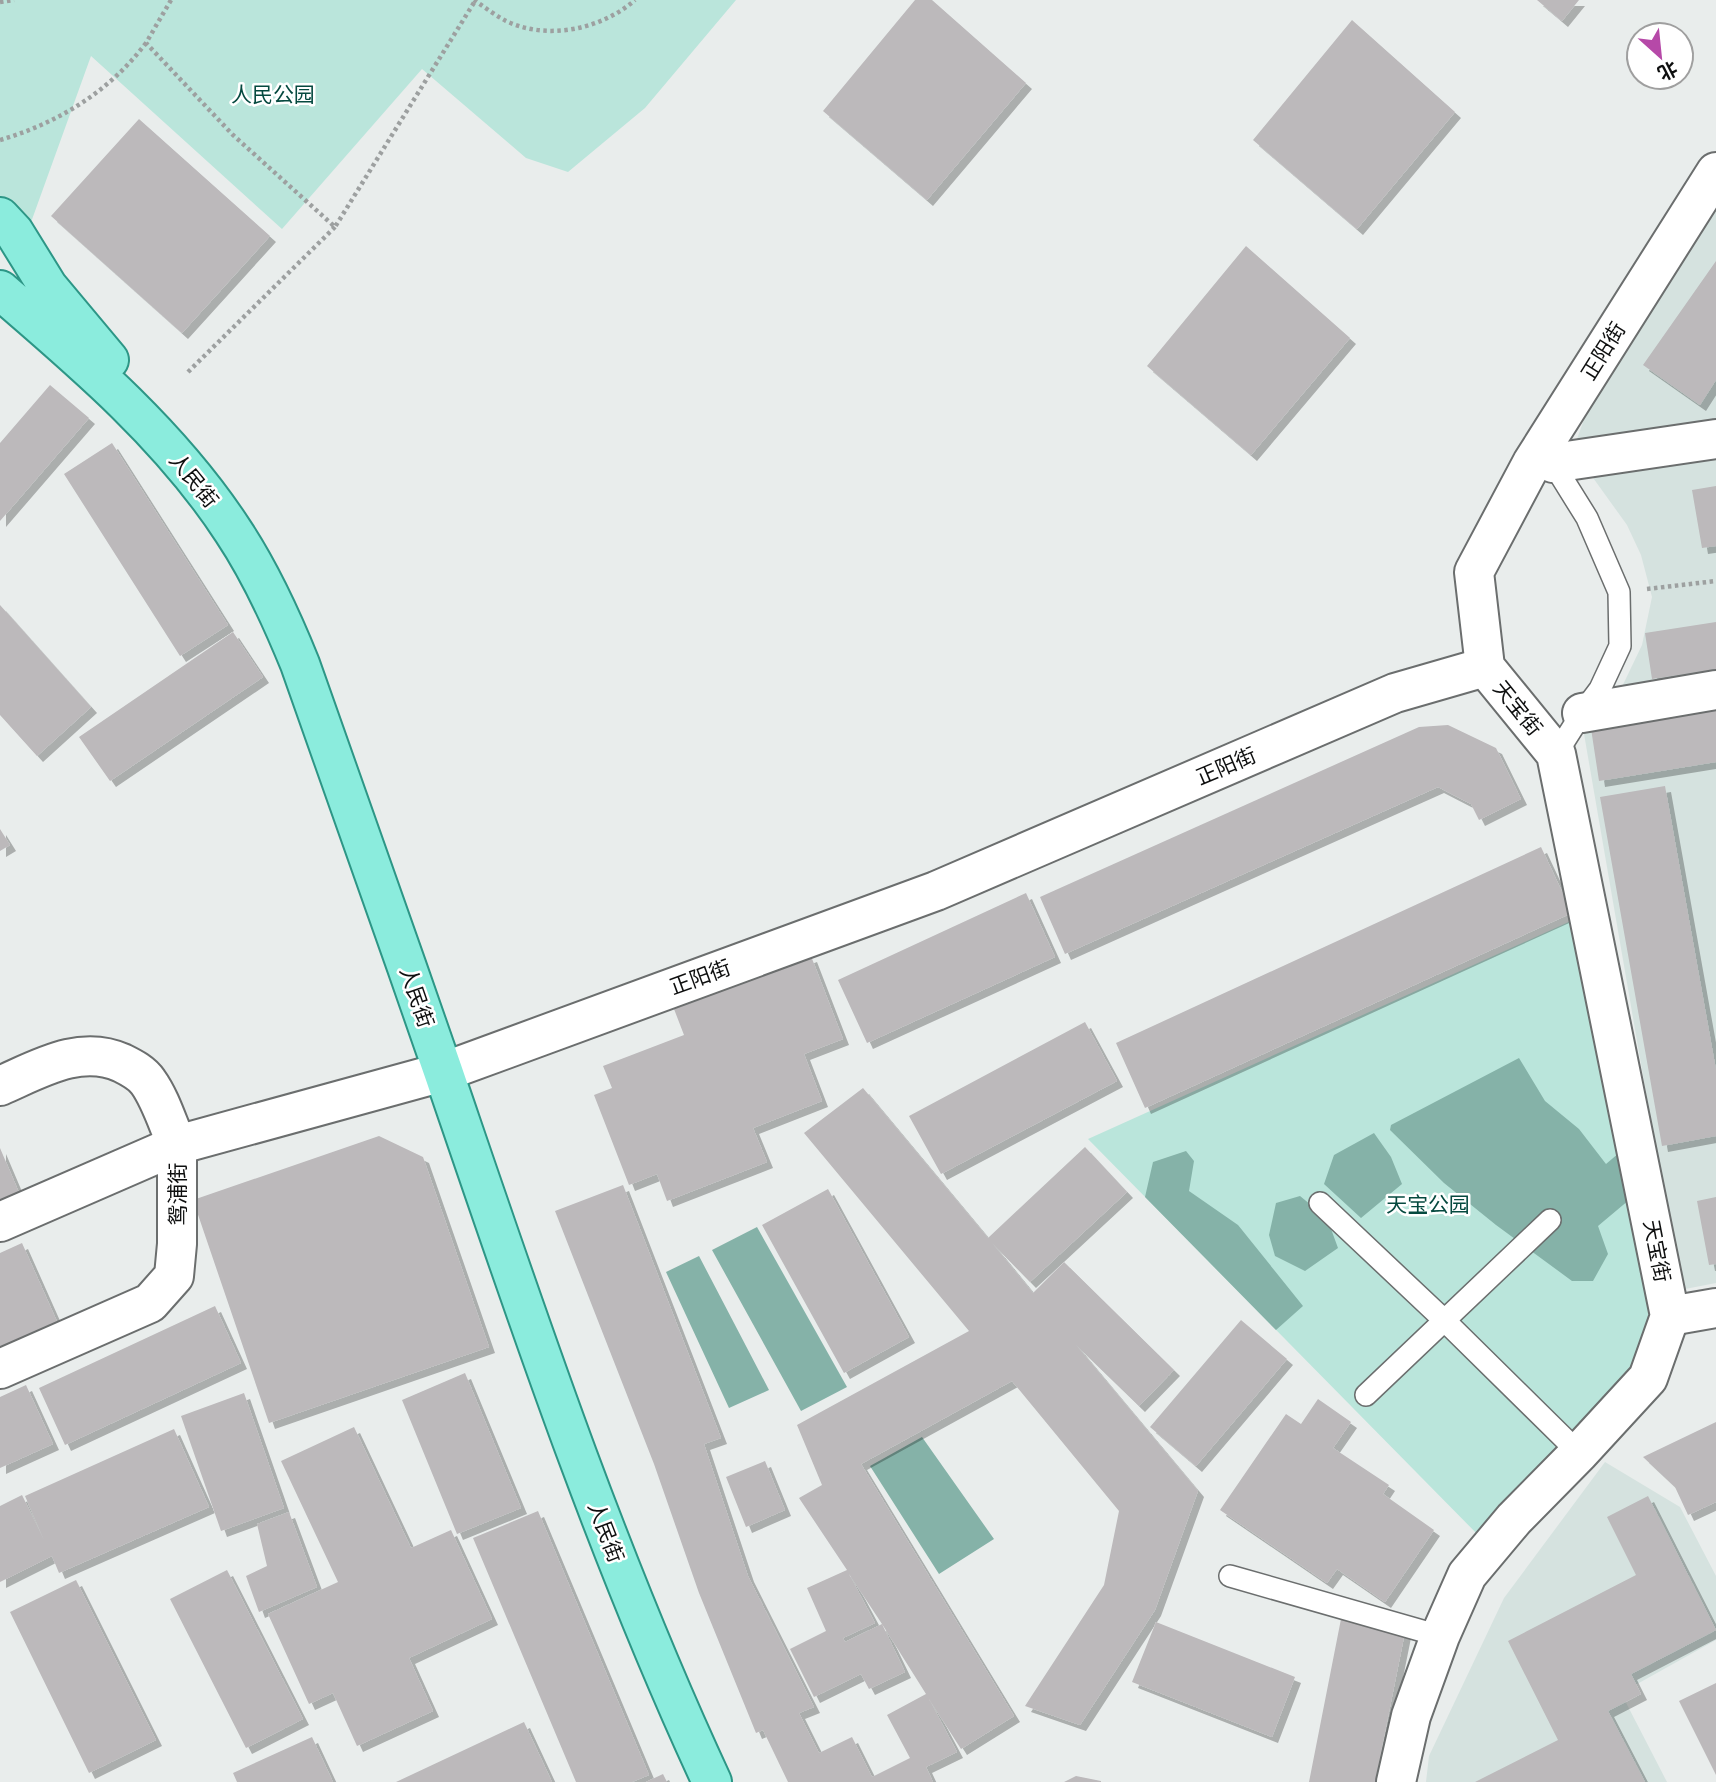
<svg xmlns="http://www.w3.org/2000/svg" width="1716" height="1782" font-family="Arial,'Noto Sans SC',sans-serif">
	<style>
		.built { fill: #d5e2df }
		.green { fill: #bae5db }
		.forest { fill: #85b2a8 }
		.building { fill: #bcb9bb; filter: url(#shadow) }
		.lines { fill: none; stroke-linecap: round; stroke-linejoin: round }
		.lane-casing { stroke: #6b6e6e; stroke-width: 24 }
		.street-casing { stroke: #6b6e6e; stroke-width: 42 }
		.secondary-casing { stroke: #6b6e6e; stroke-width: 42 }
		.primary-casing { stroke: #2d9686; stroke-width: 42 }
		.path { stroke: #9da0a0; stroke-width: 4.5; stroke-dasharray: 3.5 3.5; stroke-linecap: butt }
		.lane { stroke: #fff; stroke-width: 21 }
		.street { stroke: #fff; stroke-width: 38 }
		.secondary { stroke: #fff; stroke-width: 38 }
		.primary { stroke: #8becdd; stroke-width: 38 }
		.labels { text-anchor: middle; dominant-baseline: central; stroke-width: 5; stroke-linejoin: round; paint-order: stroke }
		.park-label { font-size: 21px; fill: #05493f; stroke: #fff }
		.street-label { font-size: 21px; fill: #0e0f0f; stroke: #fff }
	</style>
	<defs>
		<filter id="shadow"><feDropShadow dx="6" dy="6" stdDeviation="0" flood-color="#0004"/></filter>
	</defs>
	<rect width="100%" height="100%" fill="#e9edec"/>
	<!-- built -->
	<path class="built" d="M1716,197V1283L1680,1290L1583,728L1619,693L1642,645L1652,597L1641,555L1627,525L1573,450L1586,414Z
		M1605,1462L1680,1507L1716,1576V1640L1621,1693L1667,1782H1426L1429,1756L1504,1598Z"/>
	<!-- green -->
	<path class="green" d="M0,0H736L645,108L568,172L526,158L422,69L282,229L91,56L30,225L0,198Z
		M1573,920L1657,1314L1636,1374L1484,1541L1088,1139Z"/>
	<!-- forest -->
	<path class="forest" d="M1519,1058L1545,1101L1579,1129L1606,1164L1619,1153L1629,1200L1598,1226L1608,1254L1593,1281H1572L1496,1225L1444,1183L1390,1130L1391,1125Z
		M1374,1133L1391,1157L1402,1184L1361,1218L1324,1184L1334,1155Z
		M1186,1151L1194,1161L1189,1191L1238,1225L1303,1306L1276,1330L1145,1197L1153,1162Z
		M1300,1196L1327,1218L1338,1248L1305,1271L1275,1256L1269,1235L1276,1203Z
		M757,1227L847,1387L801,1411L712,1250Z
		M699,1256L769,1390L729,1408L666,1272Z
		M922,1437L994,1539L939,1574L870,1466Z"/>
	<!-- building -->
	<path class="building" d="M915,0H932L1026,83L927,200L823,111Z
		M1537,0H1579L1562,21Z
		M1352,20L1455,112L1357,229L1253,140Z
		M139,119L270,236L182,333L51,216Z
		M1246,246L1350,338L1251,455L1147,366Z
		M1716,261V380L1700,405L1643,365Z
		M50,385L89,418L0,521V443Z
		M112,443L228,625L180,656L64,474Z
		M1716,486V546L1702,548L1692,490Z
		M0,605L91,707L37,756L0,715Z
		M1716,622V669L1652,679L1645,633Z
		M233,632L263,677L110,781L79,737Z
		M1716,702V762L1599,781L1590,722Z
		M1448,725L1496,748L1521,799L1479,820L1471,804L1438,787L1065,954L1040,897L1419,727Z
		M1665,786L1716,1070V1136L1662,1146L1600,797Z
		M0,829L10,845L0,851Z
		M1541,847L1572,913L1145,1108L1116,1043Z
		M1026,893L1055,957L867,1043L838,980Z
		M811,956L843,1039L804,1054L822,1101L753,1128L767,1162L667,1201L657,1174L629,1185L594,1095L612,1088L603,1066L684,1035L674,1009Z
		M1085,1022L1117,1081L941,1174L909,1116Z
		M863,1088L988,1238L1085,1147L1127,1192L1030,1282L992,1243L1033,1293L1064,1262L1174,1370L1139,1406L1076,1345L1198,1491L1155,1610L1080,1725L1025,1706L1104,1585L1119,1511L1012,1381L861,1464L1014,1716L961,1749L929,1699L957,1752L926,1767L933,1782H788L763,1730L756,1733L699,1593L654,1464L555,1211L623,1185L721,1438L704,1444L748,1576L814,1707L799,1713L819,1753L852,1737L872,1777L910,1758L887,1715L926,1694L882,1624L849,1574L875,1623L843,1638L845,1642L882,1624L905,1672L869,1689L861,1674L814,1697L790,1649L826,1631L807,1588L847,1570L799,1498L822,1485L797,1425L969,1331L804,1133Z
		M379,1136L423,1157L489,1347L269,1423L193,1200Z
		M0,1148L20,1195L0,1204Z
		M828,1189L909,1337L844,1373L762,1225Z
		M1716,1197V1264L1709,1265L1697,1201Z
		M22,1243L59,1326L0,1353V1253Z
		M215,1306L241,1363L65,1445L39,1388Z
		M1241,1320L1287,1359L1196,1466L1150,1427Z
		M465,1373L521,1508L457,1534L402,1400Z
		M26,1385L53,1444L0,1468V1397Z
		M244,1393L284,1508L221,1531L181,1416Z
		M1318,1399L1351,1422L1333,1448L1389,1485L1383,1494L1434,1530L1385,1602L1337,1569L1327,1583L1220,1510L1286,1414L1301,1424Z
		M1716,1422V1502L1688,1515L1675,1487L1643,1457Z
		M354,1427L411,1548L451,1530L492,1619L409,1658L433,1711L357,1746L333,1693L309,1704L268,1614L338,1582L281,1461Z
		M174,1429L209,1507L59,1573L52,1556L0,1582V1506L22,1495L44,1540L25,1496Z
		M765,1461L785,1510L746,1527L726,1477Z
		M1648,1496L1716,1630L1631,1674L1641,1694L1608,1711L1645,1782H1475L1558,1740L1508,1641L1636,1575L1607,1517Z
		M538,1511L649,1775L632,1782H576L473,1538Z
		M289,1512L317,1587L259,1612L246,1576L267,1566L257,1524Z
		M227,1570L303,1719L246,1748L170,1599Z
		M76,1580L156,1740L89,1773L10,1612Z
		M1341,1619L1405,1632L1375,1782H1309Z
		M1156,1622L1295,1677L1272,1737L1132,1682Z
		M1716,1683V1775L1679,1701Z
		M524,1722L552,1782H396Z
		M312,1737L333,1782H237L233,1773Z
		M663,1774L667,1782H646Z
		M1076,1776L1101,1781V1782H1064Z"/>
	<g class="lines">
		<!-- lane casing -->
		<g class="lane-casing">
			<path id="lane" d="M1549,457L1587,518L1619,592L1620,646L1600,689L1582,713L1556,754
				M1320,1203L1444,1320L1579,1453
				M1366,1395L1550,1220
				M1230,1576L1440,1636"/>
		</g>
		<!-- street casing -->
		<g class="street-casing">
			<path id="street" d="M1553,463L1716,439
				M1582,713L1716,690
				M0,1086C39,1069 80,1044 122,1063C132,1068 142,1073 148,1082C161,1100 168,1125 177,1145L0,1222
				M1670,1316L1716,1308
				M0,1369L150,1303L174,1276L177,1244V1145L443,1072"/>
		</g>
		<!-- secondary casing -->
		<g class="secondary-casing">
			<path id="secondary" d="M443,1072L936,891L1395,693L1485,667L1474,572L1532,463L1716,172
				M1396,1782L1411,1716L1440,1636L1467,1575L1514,1519L1579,1453L1648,1378L1670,1316L1556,754L1485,667"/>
		</g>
		<!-- primary casing -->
		<g class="primary-casing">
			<path id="primary" d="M0,217L14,232L48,287L109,360
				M0,290C84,362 172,437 233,531C261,573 281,617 300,664C348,799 396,935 443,1071C525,1311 605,1552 712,1782"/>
		</g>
		<!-- path -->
		<path class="path" d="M171,0L146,43L233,135L335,227L475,1
			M474,0C484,7 495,15 506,21C548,41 602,29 635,0
			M0,2L14,0
			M0,140C58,123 109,92 146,43
			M188,372L335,227
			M1647,589L1716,581"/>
		<!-- lane -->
		<use href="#lane" class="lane"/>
		<!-- street -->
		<use href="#street" class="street"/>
		<!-- secondary -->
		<use href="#secondary" class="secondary"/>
		<!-- primary -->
		<use href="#primary" class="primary"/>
	</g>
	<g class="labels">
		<!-- park labels -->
		<g class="park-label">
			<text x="273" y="94">人民公园</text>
			<text x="1428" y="1204">天宝公园</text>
		</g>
		<!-- street labels -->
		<g class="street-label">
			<text transform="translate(1603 351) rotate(-58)">正阳街</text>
			<text transform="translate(194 480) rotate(51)">人民街</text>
			<text transform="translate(1518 708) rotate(51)">天宝街</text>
			<text transform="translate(1226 766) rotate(-23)">正阳街</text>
			<text transform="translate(700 977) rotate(-20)">正阳街</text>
			<text transform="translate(417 997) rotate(71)">人民街</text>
			<text transform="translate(177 1194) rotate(-90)">鸳浦街</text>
			<text transform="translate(1657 1251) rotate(79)">天宝街</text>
			<text transform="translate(606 1532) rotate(69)">人民街</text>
		</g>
	</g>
	<!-- north arrow -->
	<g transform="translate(1660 56) rotate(153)"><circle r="33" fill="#ffffff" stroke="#9f9f9f" stroke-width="2"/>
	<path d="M0-5L12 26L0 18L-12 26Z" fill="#b649a8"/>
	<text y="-10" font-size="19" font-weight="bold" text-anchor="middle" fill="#0e0f0f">北</text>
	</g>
</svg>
